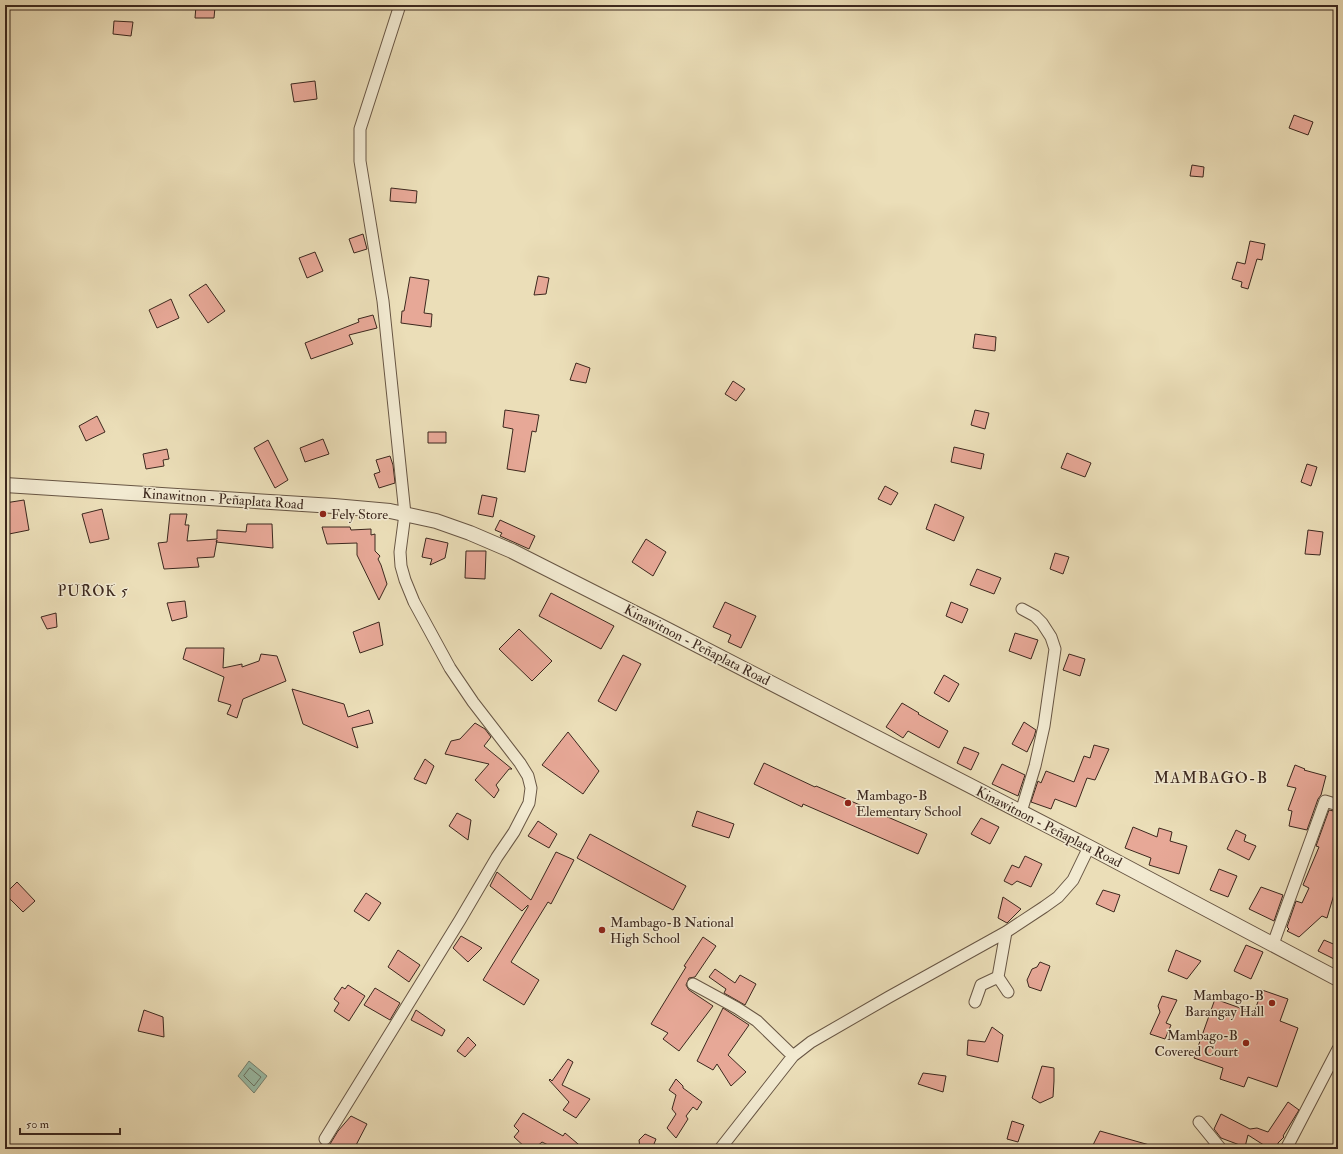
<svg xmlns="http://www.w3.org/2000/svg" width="1343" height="1154" font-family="'IM FELL Double Pica',serif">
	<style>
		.water { fill: #99bda8; stroke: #748171 }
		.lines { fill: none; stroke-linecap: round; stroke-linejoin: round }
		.shore { stroke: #6a7263; stroke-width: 1 }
		.building { fill: #e7a897; stroke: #3c281e }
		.minor-casing { stroke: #685644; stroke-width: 13 }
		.tertiary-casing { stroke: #685644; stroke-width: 16 }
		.minor { stroke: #f2ead1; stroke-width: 11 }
		.tertiary { stroke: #f2ead1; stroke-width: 14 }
		.poi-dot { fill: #8f2418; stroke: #f2ead1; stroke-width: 1.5 }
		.labels { text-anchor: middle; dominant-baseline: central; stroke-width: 3; stroke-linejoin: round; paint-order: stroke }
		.street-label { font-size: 14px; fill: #3c281e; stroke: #f2ead1 }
		.poi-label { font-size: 14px; fill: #3c281e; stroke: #f2ead1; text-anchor: start }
		.neighbourhood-label { font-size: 15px; letter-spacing: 1px; fill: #3c281e; stroke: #f2ead1 }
		.quarter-label { font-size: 16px; letter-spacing: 1px; fill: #3c281e; stroke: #f2ead1 }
	</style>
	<rect width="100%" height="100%" fill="#ebdeb8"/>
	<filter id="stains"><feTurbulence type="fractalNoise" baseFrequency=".005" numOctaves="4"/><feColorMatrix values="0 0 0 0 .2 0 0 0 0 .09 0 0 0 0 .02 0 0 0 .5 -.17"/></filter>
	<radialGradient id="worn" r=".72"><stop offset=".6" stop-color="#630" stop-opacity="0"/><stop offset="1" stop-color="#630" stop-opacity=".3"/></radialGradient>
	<!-- water -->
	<path class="water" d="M249,1061L267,1076L254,1093L238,1076Z"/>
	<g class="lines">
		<!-- shore -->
		<path class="shore" d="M250,1068L261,1077L254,1086L244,1076Z"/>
	</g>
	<!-- building -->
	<path class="building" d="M196,6L215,7L214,18H195Z
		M114,21L133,22L131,36L113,34Z
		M315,81L317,99L294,102L291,84Z
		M1294,115L1313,122L1308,135L1289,128Z
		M1192,165L1204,167L1203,177L1190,176Z
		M391,188L417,191L416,203L390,201Z
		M363,234L367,249L354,253L349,239Z
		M1250,241L1265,244L1262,260L1257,259L1248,289L1241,287L1242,282L1232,279L1237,262L1245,264Z
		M315,252L323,271L307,278L299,258Z
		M538,276L549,278L546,294L534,295Z
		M410,277L429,280L424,313L432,314L431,327L401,323L402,311H404Z
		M206,284L225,311L208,323L189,295Z
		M171,299L179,318L157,328L149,310Z
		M373,315L377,328L349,335L353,344L311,359L305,343L359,322L358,319Z
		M975,334L996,337L995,351L973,348Z
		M576,363L590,368L586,383L570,380Z
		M733,381L745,389L736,401L725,394Z
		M505,410L539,415L536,432L532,431L525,472L507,469L513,429L503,427Z
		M975,410L989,413L985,429L971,425Z
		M97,416L105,432L86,441L79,426Z
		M428,432H446V443H428Z
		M323,439L329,454L305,462L300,448Z
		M268,440L288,480L275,488L254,448Z
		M954,447L984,454L981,469L951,462Z
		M167,449L169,459L163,460L164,466L146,469L143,454Z
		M1067,453L1091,463L1085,477L1061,468Z
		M390,456L393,465L395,483L379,488L374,474L380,472L376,460Z
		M1307,464L1317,467L1311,486L1301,482Z
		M885,486L898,493L891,505L878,499Z
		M482,495L497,498L493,517L478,514Z
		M24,500L29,530L9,534L5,503Z
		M935,504L964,517L954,541L926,529Z
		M102,509L109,539L90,543L82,514Z
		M170,514H187L185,525H189L187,541L217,539V530L246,532L247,524H272L273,548L216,542L217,540L214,557L197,558L199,567L164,569L158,543L167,542Z
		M500,520L535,536L529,549L500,536L502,533L495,530Z
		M322,527H350L351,530L371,529V535L375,534V551L380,556L378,559L381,565L387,584L379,600L357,555V543L327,544Z
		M1308,530L1323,532L1320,555L1305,554Z
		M426,538L448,543L445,558L430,565L432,559L422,557Z
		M646,539L666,552L653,576L632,562Z
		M466,551H486L485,579L465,578Z
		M1055,553L1069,557L1063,574L1050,569Z
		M977,569L1001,578L994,594L970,585Z
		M551,593L614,626L601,649L539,616Z
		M185,601L187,617L172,621L167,603Z
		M725,602L756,616L741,648L728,642L731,635L713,627Z
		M951,602L968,609L962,623L946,616Z
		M56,613L57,627L47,629L41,617Z
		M379,622L383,645L360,653L353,632Z
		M519,629L552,661L532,681L499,649Z
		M1015,633L1038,640L1031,659L1009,651Z
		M186,648H224L223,668L242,664V667L259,661L261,654L277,656L286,681L243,699L237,718L227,714L231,705L218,701L224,677L183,659Z
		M1069,654L1085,659L1080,676L1063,670Z
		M623,655L641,664L616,711L598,701Z
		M944,675L959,684L949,702L934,693Z
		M292,689L344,704L348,717L369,710L373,723L352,728L358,748L303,724Z
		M902,703L919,713L918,714L948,731L939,748L908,731L903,738L886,727Z
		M1024,722L1036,730L1034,737L1027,752L1012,744Z
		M475,723L485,729L491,737L484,746L512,769H509L496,785L499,790L494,798L475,780L489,764L445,754L451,741L460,739Z
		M568,732L599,771L583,794L542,765Z
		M1094,745L1109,749L1095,780L1087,778L1076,807L1055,799L1051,809L1031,802L1038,781L1041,783L1046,771L1074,782L1084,756L1090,758Z
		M964,747L979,753L971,770L957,763Z
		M425,759L434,766L426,784L414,779Z
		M764,763L815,787L816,786L927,834L918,854L803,804L802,807L754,784Z
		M1002,764L1025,775L1018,796L992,784Z
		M1295,765L1305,769L1304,770L1326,776L1321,795L1318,799L1307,830L1289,826L1292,811L1288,810L1296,788L1287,786Z
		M1329,810L1338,812V881L1327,918L1322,916L1299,937L1287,931L1289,929L1287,927L1296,901L1302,903L1309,888L1303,885L1319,847L1316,846Z
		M697,811L734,824L729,838L692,826Z
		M457,813L471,820L468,840L449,826Z
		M981,818L999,827L990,844L971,834Z
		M538,821L557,834L549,848L528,836Z
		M1133,827L1157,837L1159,828L1172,832L1170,841L1187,846L1179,874L1149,865L1151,858L1125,848Z
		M1236,830L1246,835L1244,841L1256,846L1249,860L1227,849Z
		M590,834L686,886L673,910L577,858Z
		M556,852L574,860L551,904L548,902L511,962L539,980L524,1005L483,980L528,907V905L522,911L490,886L497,872L531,900Z
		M1025,856L1042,864L1031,887L1017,881L1012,885L1004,881L1012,865L1019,868Z
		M1219,869L1237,876L1228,897L1210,890Z
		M17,882L35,901L23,912L5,894Z
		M1261,887L1283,895L1274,921L1249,909Z
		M1103,890L1120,895L1114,912L1096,904Z
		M366,893L381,903L369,921L354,911Z
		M1003,897L1021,909L1007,923L998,918Z
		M461,936L482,948L468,962L453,948Z
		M703,937L716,946L695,977L689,978L686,985L689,990L713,1006L679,1051L663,1039L668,1033L651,1024L686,967L684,966Z
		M1324,940L1338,946V961L1318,951Z
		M1246,945L1263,952L1251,979L1234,971Z
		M398,950L420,965L409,982L388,967Z
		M1176,950L1201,961L1187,979L1168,971Z
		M1040,962L1050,966L1041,991L1029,987L1027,980L1032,969L1037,967Z
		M715,969L735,983L740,975L756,984L745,1005L724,993L726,989L709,977Z
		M348,985L365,996L349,1021L334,1011L339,1003L334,999L342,987L345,989Z
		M375,988L400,1003L390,1020L364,1005Z
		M1262,990L1288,999L1280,1021L1298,1028L1277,1087L1248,1077L1244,1087L1220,1079L1223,1068L1194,1058L1215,999L1254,1013Z
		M1162,996L1177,1000L1166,1023L1171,1025L1165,1039L1150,1034L1160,1012L1158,1006Z
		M723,1008L749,1025L728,1055L746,1072L731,1086L717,1064L713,1070L697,1061Z
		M144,1010L163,1017L164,1037L138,1031Z
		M416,1010L445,1030L442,1036L411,1020Z
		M992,1027L1003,1035L998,1062L967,1055L968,1040L985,1042Z
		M468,1037L476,1045L465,1057L457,1051Z
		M568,1059L573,1062L562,1085L590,1099L576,1118L563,1110L569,1102L549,1080L550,1079L552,1081Z
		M1042,1066L1054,1068V1081L1053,1097L1040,1103L1032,1098Z
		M923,1073L946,1076L943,1092L918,1084Z
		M676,1079L683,1086V1088L702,1102L697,1110L693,1107L686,1116L688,1119L676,1138L667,1128L676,1114L672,1109L676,1095L669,1090Z
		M1288,1102L1299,1110L1283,1136L1284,1137L1278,1143L1277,1149H1270L1248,1135L1245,1147L1221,1138L1214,1129L1221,1114L1250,1129L1257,1128L1268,1132Z
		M523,1113L563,1136L565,1133L584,1149H556L542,1142L534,1149H527L514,1137L519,1131L514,1126Z
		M351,1116L367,1124L354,1149H327L338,1131Z
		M1012,1121L1024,1125L1018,1142L1007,1139Z
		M1100,1131L1153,1146L1152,1149H1091Z
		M645,1134L656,1139L652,1149H640L639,1140Z"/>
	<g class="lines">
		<!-- minor casing -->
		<g class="minor-casing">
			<path id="minor" d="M1021,812L1035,766L1044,726L1055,649L1051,637L1042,623L1035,616L1022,609
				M1006,932L998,977L1008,992
				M1273,944L1325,801L1338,805
				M693,984L737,1008L757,1021L793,1056
				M975,1002L981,985L998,977
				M1199,1122L1221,1149
				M325,1139L460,920L497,857L514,832L529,803L531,788L528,776L520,763L473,702L450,668L414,602L405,580L401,566L400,552L405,514L383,301L360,161V129L400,5
				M720,1149L793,1056L811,1042L889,997L1006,932L1044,907L1058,897L1073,880L1089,847
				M1286,1149L1338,1049"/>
		</g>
		<!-- tertiary casing -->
		<g class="tertiary-casing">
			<path id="tertiary" d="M5,485L334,506L390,511L436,521L470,533L512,551L668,630L1089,847L1338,979"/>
		</g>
		<!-- minor -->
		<use href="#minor" class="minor"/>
		<!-- tertiary -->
		<use href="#tertiary" class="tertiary"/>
	</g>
	<!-- markers -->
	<g class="poi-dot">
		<circle cx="323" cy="514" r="4"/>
		<circle cx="848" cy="803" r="4"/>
		<circle cx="602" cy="930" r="4"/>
		<circle cx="1272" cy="1003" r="4"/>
		<circle cx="1246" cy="1043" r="4"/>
	</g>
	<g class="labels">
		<!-- street labels -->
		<g class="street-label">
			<text transform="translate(223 499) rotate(4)">Kinawitnon - Peñaplata Road</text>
			<text transform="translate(697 645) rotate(27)">Kinawitnon - Peñaplata Road</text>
			<text transform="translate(1049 827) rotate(27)">Kinawitnon - Peñaplata Road</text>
		</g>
		<!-- poi labels -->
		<g class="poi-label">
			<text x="331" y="514">Fely Store</text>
			<text x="856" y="795">Mambago-B<tspan x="856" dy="16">Elementary School</tspan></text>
			<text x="610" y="922">Mambago-B National<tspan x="610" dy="16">High School</tspan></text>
			<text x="1264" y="995" text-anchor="end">Mambago-B<tspan x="1264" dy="16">Barangay Hall</tspan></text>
			<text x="1238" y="1035" text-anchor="end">Mambago-B<tspan x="1238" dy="16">Covered Court</tspan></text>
		</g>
		<!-- neighbourhood labels -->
		<g class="neighbourhood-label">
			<text x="93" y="591">PUROK 5</text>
		</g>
		<!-- quarter labels -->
		<g class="quarter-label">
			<text x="1211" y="778">MAMBAGO-B</text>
		</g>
	</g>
	<!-- margin -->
	<rect width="1343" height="1154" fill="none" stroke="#ebdeb8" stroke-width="20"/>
	<rect x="6" y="6" width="1331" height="1142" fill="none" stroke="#3c281e" stroke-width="2"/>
	<rect x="10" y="10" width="1323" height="1134" fill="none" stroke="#3c281e"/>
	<!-- scale -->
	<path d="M20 1128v6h100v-6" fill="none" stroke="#3c281e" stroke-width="2"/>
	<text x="26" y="1128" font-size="12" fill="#3c281e" stroke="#f2ead1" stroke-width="3" paint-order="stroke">50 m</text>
	<rect width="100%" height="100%" filter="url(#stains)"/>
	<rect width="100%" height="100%" fill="url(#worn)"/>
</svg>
